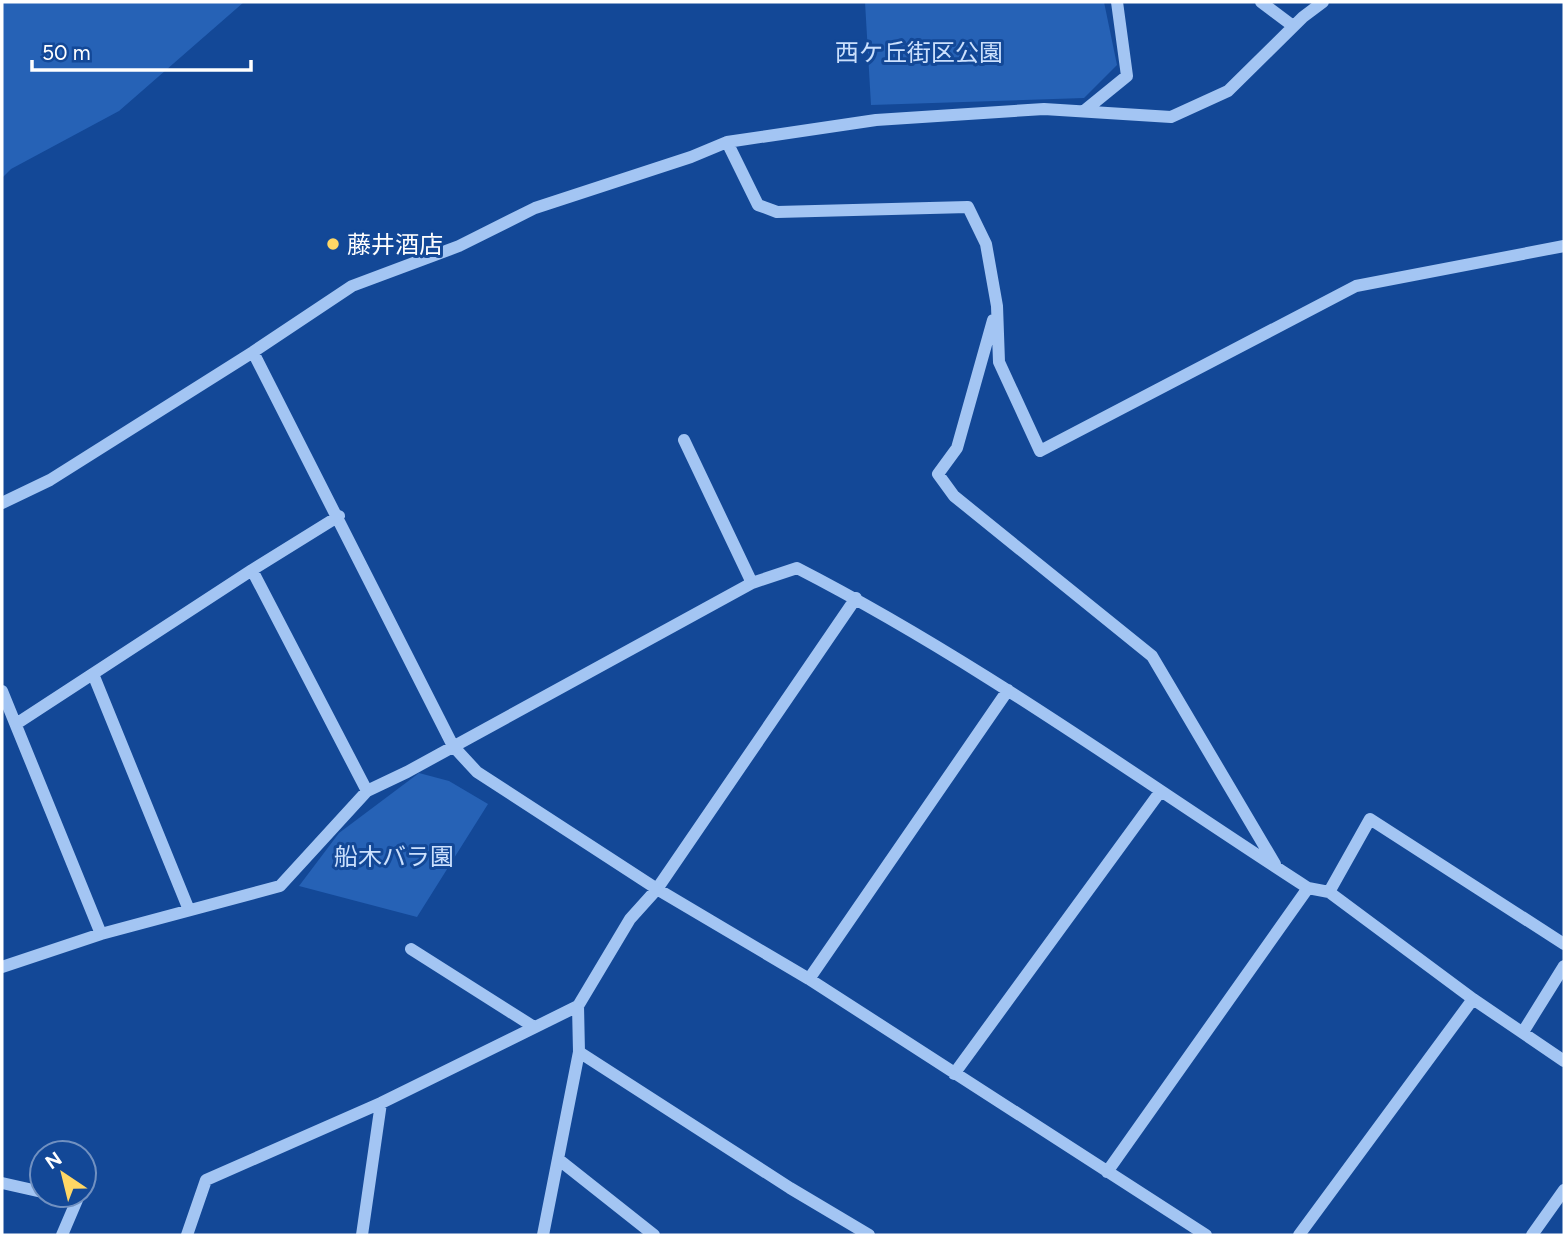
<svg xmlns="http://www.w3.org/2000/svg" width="1566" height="1237" font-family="Figtree,'Noto Sans JP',sans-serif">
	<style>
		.green { fill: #2662b6 }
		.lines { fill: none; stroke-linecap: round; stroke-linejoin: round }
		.minor { stroke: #a3c5f3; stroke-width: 12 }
		.poi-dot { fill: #ffd765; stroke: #134897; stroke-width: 2.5 }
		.labels { text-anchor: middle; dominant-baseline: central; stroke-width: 6; stroke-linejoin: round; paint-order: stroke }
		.park-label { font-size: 24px; fill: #cbe0fd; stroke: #134897 }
		.poi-label { font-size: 24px; fill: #fff; stroke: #134897; text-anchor: start }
	</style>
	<rect width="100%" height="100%" fill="#134897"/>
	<!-- green -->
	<path class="green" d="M2,2H244L119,111L11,169L2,178Z
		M865,2H1104L1117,65L1084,98L871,105Z
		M419,773L449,781L488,804L417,917L299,886L339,833Z"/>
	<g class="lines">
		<!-- minor -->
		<path class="minor" d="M1261,2L1293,26
			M1084,111L1127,76L1117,2
			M727,142L758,205L777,212L968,207L986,244L997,306L999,362L1040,451L1356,286L1564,246
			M993,320L957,448L938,474L954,496L1152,656L1275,864
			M253,352L453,746L477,772L657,889L809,979L1206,1235
			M684,440L752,583
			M2,503L50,480L253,352L352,286L459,246L535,208L691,157L727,142L876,120L1044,109L1171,117L1228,91L1303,17L1323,2
			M252,570L367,791
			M93,674L189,910
			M2,691L101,934
			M16,724L252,570L339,516
			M1329,892L1370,819L1564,944
			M411,949L534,1027
			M2,967L101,934L280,886L367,791L407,772L752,583L797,568C976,660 1139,779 1308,888L1329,892L1473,999L1564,1061
			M809,979L1008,690
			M1523,1032L1564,966
			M579,1052L790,1188L869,1235
			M954,1074L1160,792
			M558,1159L654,1235
			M1107,1172L1308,888
			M2,1183L42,1192
			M55,1195L77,1200L62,1235
			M187,1235L206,1180L381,1103L578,1006L630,919L657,889L856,598
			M362,1235L381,1103
			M543,1235L579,1052L578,1006
			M1299,1235L1473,999
			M1532,1235L1564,1190"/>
	</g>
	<!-- markers -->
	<circle class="poi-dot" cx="333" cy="244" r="7"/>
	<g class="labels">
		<!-- park labels -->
		<g class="park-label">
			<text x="919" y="52">西ケ丘街区公園</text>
			<text x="394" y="856">船木バラ園</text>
		</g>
		<!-- poi labels -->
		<g class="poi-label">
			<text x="347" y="244">藤井酒店</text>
		</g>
	</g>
	<!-- border -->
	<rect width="1566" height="1237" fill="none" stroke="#ffffff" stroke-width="7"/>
	<!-- north arrow -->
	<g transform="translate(63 1174) rotate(325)"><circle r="33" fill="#134897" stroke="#7191c1" stroke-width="2"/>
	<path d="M0-5L12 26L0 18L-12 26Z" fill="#ffd765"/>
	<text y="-10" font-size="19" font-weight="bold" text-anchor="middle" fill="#ffffff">N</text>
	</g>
	<!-- scale -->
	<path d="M32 60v10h219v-10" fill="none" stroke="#ffffff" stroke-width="3.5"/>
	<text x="42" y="60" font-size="21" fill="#ffffff" stroke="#134897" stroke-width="5" paint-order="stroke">50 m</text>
</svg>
